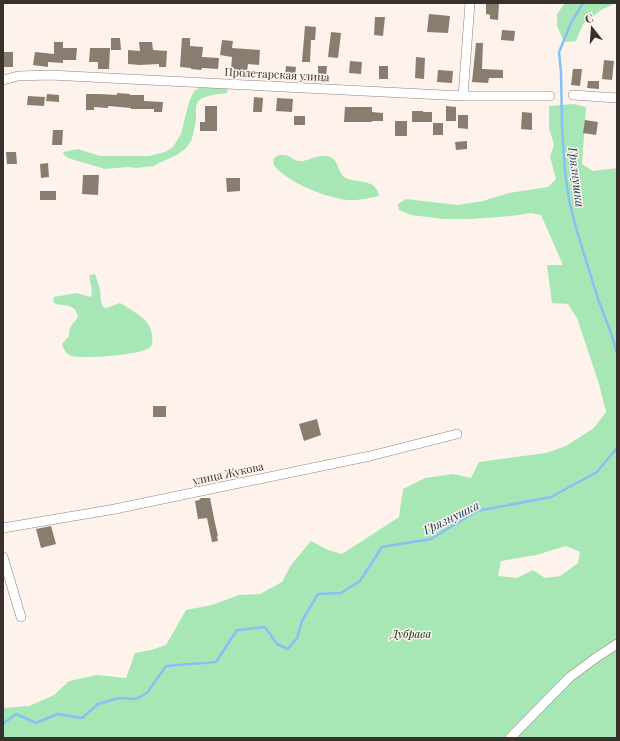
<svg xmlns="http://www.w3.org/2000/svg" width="620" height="741" font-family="'Playfair Display',serif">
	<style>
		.green { fill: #a7e7b6; fill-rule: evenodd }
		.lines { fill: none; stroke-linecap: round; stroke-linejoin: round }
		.stream { stroke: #85c1f4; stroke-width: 2.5 }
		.building { fill: #887e6f }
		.minor-casing { stroke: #94837a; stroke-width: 10 }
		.minor { stroke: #fff; stroke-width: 9 }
		.labels { text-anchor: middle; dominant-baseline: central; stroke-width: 3; stroke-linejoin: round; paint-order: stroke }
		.street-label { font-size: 11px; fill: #38302d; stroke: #fef2ec }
		.park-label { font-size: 11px; font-style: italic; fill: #003314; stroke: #fef2ec }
		.water-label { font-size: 12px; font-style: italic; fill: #0a395a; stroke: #fef2ec }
	</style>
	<rect width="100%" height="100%" fill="#fef2ec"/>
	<!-- green -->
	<path class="green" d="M565,3H616L601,10L583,24L576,41L564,42L557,26V14Z
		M215,86L222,87L228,90L227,93L212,95L202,98L198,101L196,107V120L193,135L191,141L186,148L177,155L159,163L154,166L136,168L128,167L105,169L68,158L64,155L63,152L72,150L78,149L100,156H149L165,152L173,147L181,134L189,102L194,91L199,88Z
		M574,104L586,107L582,164L593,171L617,168V738H3V708L29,706L54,695L69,681L97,675L126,678L135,653L151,650L166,645L186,610L212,605L239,595L260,594L282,582L291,565L311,541L328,550L342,554L399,517L403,489L425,478L453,474L471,478L479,462L546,453L566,446L594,428L606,412L599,384L577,318L568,304L552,303L547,265H563L541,215L531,213L511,216L473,219H444L411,215L399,210L398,204L406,199L457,205L483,201L509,193L548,187L556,179L550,157L554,145L549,128V106ZM566,546L580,552L578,563L560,576L545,578L533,570L517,578L498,576L501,561L536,555Z
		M279,155C280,155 285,155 285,155C291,156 294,161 300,161C311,161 317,153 330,157C339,160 338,174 346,178C359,184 376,178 379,196C368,198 358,201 348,200C326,198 286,182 273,164L274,158Z
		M95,274L100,289L101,301L103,307L106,308L120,303C127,307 144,317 148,324C152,330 153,339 152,345C151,346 149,349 147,349C137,355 83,359 72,356C66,354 64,350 62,344L69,336C69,326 72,325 78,317L75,309L69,306L56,304L54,303L53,300L54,297L76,293L91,297C94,287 88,283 90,275Z"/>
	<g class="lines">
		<!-- stream -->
		<path class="stream" d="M583,3L571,23L559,52L561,72L562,125L565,172L569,200L576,228L598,299L611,333L617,353
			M3,725L4,723L16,714L36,723L58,714L82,718L98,704L119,698L136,699L147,693L166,666L216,662L237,630L265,627L277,644L288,649L297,638L302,621L318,594L341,593L360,581L382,547L431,539L477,511L551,497L597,472L617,448"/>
	</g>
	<!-- building -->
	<path class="building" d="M486,3H499L498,20L490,19V15L486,14Z
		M429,14L450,16L448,33L427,32Z
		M375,17H385L383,36L374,35Z
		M305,26L316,27L315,40H311L310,62H302Z
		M502,30L515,31L514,41L501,40Z
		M331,32L341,33L338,58L328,57Z
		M111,38H120L121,50H111Z
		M182,38H190V46L203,47L202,57L219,58L218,69L202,68L201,70L191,69V68L180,67Z
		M222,40L233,41L232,48L260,50L259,65L248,64L247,71L231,70L232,57L220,55Z
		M54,42H63V48H77L76,60H63V63L48,62V67L33,65L35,52L54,54Z
		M139,42H152L153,50L167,51L166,67H159V64L140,65L128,64V50L140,51Z
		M476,43H483L482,69L503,70V78H489L488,83L472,82Z
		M90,48H110L109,69H98V62H89Z
		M3,52H13V67H3Z
		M416,57L425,58L424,79L415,78Z
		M604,60L614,61L612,80L602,79Z
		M350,61L362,62L361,74L349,73Z
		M286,66L296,67L295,77L285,76Z
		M318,66H327L326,78L318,77Z
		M379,66H388V79H379Z
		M573,69H582L580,86L571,85Z
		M438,70L453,71L452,83L437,82Z
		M588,81H599V89L587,88Z
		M117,93L130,94V95H144V101L163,102L162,112H154V109H131V108L108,106V108L94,107V110H86V94H99L117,95Z
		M47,94L59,95V102L46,101Z
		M28,96L45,97L44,106L27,105Z
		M254,97L263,98L262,112H253Z
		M277,98L293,99L292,112L276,111Z
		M205,106H217V131H200V122H205Z
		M446,106L456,107V121H446Z
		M345,107H372V112L383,113V121H372V122H344Z
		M412,111H423V112H432V122H412Z
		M522,112L532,113V130L521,129Z
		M458,115H468V129L458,128Z
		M294,116H305V125H294Z
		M585,120L598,122L596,135L583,133Z
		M395,121H407V136H395Z
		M433,123H443V135H433Z
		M53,130H63L62,145H52Z
		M467,141V149L456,150L455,142Z
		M6,152H16L17,164H7Z
		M48,163L49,177L41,178L40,164Z
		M83,175H99L98,195L82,194Z
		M226,178H240V191L227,192Z
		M40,191H56V200H40Z
		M153,406H166V417H153Z
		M317,419L321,435L304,441L299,424Z
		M201,498H210L215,523L218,536H217L218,541L212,542L207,518L198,519L195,501L199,500Z
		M51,526L56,544L41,548L36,529Z"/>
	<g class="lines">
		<!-- minor casing -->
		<g class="minor-casing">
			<path id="minor" d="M3,80L18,76L50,75L463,96H550
				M573,95L617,98
				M463,96L470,3
				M3,528L115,509L370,456L457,434
				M3,557L21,617
				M510,738L570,677L597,657L617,644"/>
		</g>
		<!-- minor -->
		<use href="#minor" class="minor"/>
	</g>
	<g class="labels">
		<!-- street labels -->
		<g class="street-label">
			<text transform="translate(277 74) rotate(3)">Пролетарская улица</text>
			<text transform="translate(228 473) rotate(-12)">улица Жукова</text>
		</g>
		<!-- park labels -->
		<g class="park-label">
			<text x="411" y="633">Дубрава</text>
		</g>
		<!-- water labels -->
		<g class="water-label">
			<text transform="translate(577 177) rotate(83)">Грязнушка</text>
			<text transform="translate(451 517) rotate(-26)">Грязнушка</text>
		</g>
	</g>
	<!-- border -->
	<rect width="620" height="741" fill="none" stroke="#38302d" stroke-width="8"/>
	<!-- north arrow -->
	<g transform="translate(592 28) rotate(343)" stroke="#fef2ec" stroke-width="3" paint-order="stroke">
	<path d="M0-3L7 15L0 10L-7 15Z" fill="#38302d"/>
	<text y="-6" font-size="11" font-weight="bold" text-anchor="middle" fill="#38302d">С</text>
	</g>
</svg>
